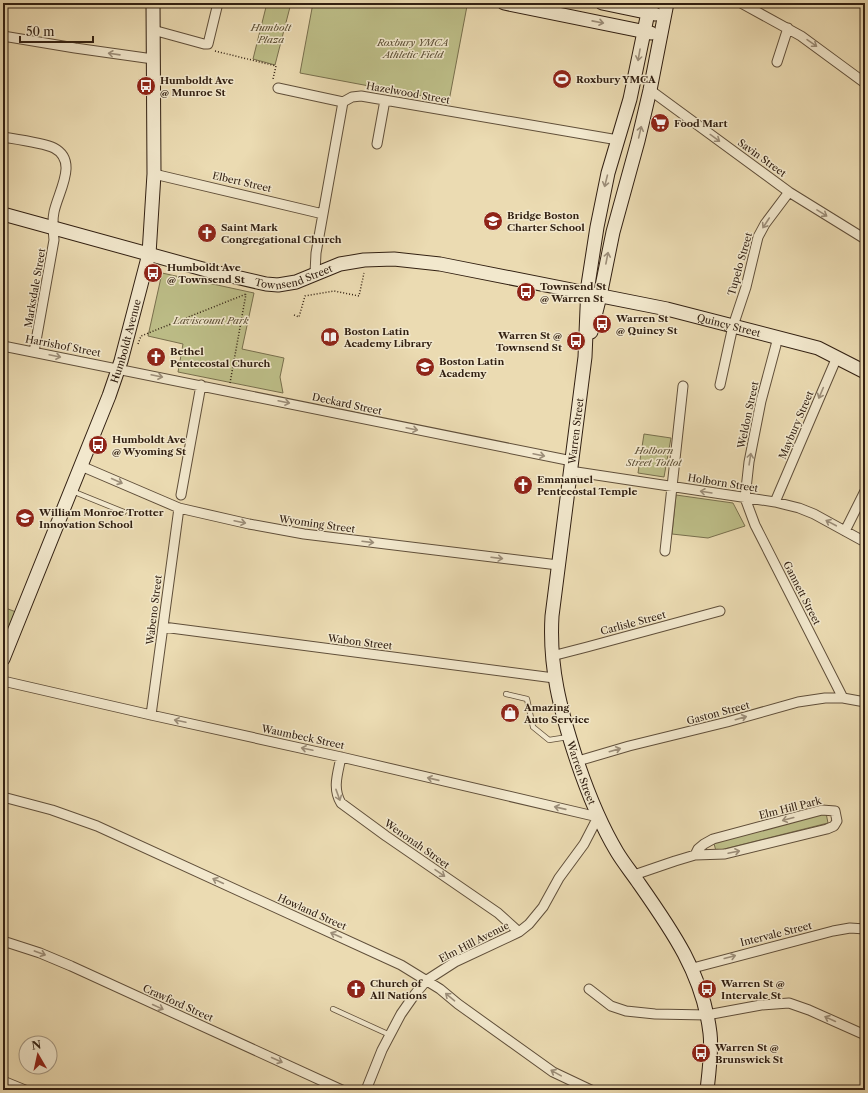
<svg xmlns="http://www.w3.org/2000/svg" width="868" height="1093" font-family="'Libre Caslon Text',serif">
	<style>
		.green { fill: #bdbe88; stroke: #786f4d }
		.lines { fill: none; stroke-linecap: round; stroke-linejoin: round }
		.lane-casing { stroke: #604f3a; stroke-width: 6 }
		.street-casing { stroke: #604f3a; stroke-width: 11 }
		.secondary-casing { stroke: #322012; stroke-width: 15 }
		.path { stroke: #322012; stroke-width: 1.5; stroke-dasharray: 1 2; stroke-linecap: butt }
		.lane { stroke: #f2e8cd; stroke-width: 4.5 }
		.street { stroke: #f2e8cd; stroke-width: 9 }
		.secondary { stroke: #f2e8cd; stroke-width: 13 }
		.oneway { stroke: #9c8e79 }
		.labels { text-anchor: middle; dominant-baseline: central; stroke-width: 3; stroke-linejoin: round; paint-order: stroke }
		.park-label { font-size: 10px; font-style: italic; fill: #5c4f35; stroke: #f2e8cd }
		.poi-label { font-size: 10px; font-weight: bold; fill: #322012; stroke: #f2e8cd; text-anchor: start }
		.street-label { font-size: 10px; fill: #322012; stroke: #f2e8cd }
	</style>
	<rect width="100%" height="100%" fill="#ebdbb2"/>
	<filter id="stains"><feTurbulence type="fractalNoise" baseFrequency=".005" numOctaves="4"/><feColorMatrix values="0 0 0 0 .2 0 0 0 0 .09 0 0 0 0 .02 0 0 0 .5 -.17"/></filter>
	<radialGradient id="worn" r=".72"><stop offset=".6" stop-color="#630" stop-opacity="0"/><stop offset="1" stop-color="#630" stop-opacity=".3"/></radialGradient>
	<!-- green -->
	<path class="green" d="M267,3H273L290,7L275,65L253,59Z
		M313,3H449L467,6L449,101L300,73Z
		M162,273L254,293L242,349L284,358L280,377L283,393L178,372L183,344L148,336Z
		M644,434L671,438L664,477L638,473Z
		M676,495L733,503L745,526L708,538L672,534Z
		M3,607L16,612L3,639Z
		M826,813L828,823L716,851L713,840Z"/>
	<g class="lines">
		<!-- lane casing -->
		<g class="lane-casing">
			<path id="lane" d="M72,491L124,512
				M506,694L527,699L533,727L549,740L568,737
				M333,1009L390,1035"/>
		</g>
		<!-- street casing -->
		<g class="street-casing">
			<path id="street" d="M741,3L801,36L865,83
				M153,30L204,44H208L218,3
				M3,36L75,48L153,59
				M777,62L788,28
				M278,88L343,102
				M650,90L789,192L865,239
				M3,137C15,139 44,143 54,148C79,161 58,192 54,212C52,221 53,230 54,240L34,352
				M377,144L385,100
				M154,174L323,214
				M315,273L316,253L343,102L352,97L361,96L618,140
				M777,337L776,345L761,401L749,462L745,498L755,525L843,698
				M3,346L572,461
				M720,385L733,326L746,287L758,237L765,224L789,192
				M81,466L179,508L249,524L304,534L558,565
				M570,471L775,502L799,508L814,514L865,542
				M181,495L201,385
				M775,502L837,357
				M845,531L865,491
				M665,551L683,386
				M163,627L554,678
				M552,656L587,647L720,611
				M3,681L151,715L341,757L598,817L584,844L559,878L543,907L529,924L519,932L455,962L427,980L415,994L401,1014L382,1050L366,1090
				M151,715L179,508
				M341,757C338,773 332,788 341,803L386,836L498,913L519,932
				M578,761L629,746L727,722L798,702L825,698H843L865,702
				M3,797L52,810L97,826L401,965L440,989L458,1004L553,1072L591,1090
				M634,875L675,861L695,855L725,854L827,829L834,826L837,821L835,811L822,810L713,839L704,844L698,849L695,855
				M3,941L40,953L71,966L342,1090
				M693,968L833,931L850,928L865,929
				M589,989L611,1006L626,1011L655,1014L707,1015L761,1005L789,1003L809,1010L865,1035
				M3,1081L25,1090"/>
		</g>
		<!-- secondary casing -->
		<g class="secondary-casing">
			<g id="secondary">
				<path d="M504,3L651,33"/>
				<path d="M602,3L655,14"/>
				<path id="s1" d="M650,3L630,99L608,173L597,227L588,285L585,357L552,616C549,667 560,709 576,758C587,791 599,822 617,852C623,862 631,872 638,882C671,929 703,974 710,1033C712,1050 709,1073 707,1090"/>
				<path id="s2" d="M3,214L210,271L266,284L278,285L296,282L340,264L364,260L394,259L440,264L667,309L818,348L865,372"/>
				<path d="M591,332L600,296L613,232L638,141L650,90L667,3"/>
				<path id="s3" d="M3,659L109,396L121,361L149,254L154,174L153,3"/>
			</g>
		</g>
		<!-- path -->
		<path class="path" d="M215,51L276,66L273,79
			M294,315L299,317L305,296L334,291L359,296L364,273
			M138,344L141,336L246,294
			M230,383L246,294"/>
		<!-- lane -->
		<use href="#lane" class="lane"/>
		<!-- street -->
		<use href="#street" class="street"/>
		<!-- secondary -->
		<use href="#secondary" class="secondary"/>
	</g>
	<!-- one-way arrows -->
	<defs><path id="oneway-shaft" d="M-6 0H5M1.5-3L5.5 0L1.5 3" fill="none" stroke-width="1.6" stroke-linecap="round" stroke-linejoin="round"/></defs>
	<g class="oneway">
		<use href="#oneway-shaft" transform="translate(598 22) rotate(11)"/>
		<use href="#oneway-shaft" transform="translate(812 43) rotate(35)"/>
		<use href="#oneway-shaft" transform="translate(114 54) rotate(-172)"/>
		<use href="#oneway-shaft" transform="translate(639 55) rotate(100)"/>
		<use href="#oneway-shaft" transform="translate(640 132) rotate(-77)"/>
		<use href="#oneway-shaft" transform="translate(715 138) rotate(36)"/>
		<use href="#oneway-shaft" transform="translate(606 181) rotate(104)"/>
		<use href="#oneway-shaft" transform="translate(822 213) rotate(32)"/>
		<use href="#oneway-shaft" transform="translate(766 223) rotate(123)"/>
		<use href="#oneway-shaft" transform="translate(607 258) rotate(-79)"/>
		<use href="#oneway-shaft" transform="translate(55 356) rotate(12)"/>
		<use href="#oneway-shaft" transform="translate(157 376) rotate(12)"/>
		<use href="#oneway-shaft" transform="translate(821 393) rotate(113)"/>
		<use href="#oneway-shaft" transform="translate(284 402) rotate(12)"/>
		<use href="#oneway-shaft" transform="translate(412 429) rotate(12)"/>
		<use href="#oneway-shaft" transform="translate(539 455) rotate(12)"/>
		<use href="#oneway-shaft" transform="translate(750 459) rotate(-81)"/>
		<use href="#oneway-shaft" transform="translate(117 481) rotate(24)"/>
		<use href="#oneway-shaft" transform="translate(706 492) rotate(-171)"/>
		<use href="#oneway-shaft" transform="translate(240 522) rotate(12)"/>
		<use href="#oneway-shaft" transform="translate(831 523) rotate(-152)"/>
		<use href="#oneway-shaft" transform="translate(368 542) rotate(7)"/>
		<use href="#oneway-shaft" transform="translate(497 558) rotate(7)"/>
		<use href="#oneway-shaft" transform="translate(741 718) rotate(-16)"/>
		<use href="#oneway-shaft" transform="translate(180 721) rotate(-168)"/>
		<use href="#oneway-shaft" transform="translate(307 749) rotate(-168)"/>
		<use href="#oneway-shaft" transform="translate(615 750) rotate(-16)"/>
		<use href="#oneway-shaft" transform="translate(433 779) rotate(-167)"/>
		<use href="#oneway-shaft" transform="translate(338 795) rotate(70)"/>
		<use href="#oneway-shaft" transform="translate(560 808) rotate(-167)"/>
		<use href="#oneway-shaft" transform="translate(788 819) rotate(165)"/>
		<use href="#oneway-shaft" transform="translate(734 852) rotate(-12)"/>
		<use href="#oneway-shaft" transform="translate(440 873) rotate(35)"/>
		<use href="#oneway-shaft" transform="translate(218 881) rotate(-155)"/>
		<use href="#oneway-shaft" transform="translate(336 935) rotate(-156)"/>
		<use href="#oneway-shaft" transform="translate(40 953) rotate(20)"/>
		<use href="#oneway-shaft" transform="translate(730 957) rotate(-15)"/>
		<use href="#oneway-shaft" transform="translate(450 997) rotate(-140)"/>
		<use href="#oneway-shaft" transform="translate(158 1007) rotate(25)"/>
		<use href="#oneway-shaft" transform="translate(830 1019) rotate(-155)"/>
		<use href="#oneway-shaft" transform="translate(277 1060) rotate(24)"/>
		<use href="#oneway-shaft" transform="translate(556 1073) rotate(-151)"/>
	</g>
	<!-- icons -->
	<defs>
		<g id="stadium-disc" transform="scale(1)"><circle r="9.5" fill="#8f2418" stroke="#f2e8cd"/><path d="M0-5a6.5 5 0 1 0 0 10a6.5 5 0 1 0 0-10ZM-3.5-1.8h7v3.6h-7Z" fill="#fff"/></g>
		<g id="bus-disc" transform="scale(1)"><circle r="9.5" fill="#8f2418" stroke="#f2e8cd"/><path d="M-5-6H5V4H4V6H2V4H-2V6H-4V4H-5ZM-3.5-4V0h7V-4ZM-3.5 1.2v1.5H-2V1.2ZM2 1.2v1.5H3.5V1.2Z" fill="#fff"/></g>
		<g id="supermarket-disc" transform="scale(1)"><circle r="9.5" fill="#8f2418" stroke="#f2e8cd"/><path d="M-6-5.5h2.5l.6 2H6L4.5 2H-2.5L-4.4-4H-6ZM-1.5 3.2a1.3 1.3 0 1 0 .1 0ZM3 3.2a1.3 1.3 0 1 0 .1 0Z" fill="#fff"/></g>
		<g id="school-disc" transform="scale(1)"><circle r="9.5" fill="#8f2418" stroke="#f2e8cd"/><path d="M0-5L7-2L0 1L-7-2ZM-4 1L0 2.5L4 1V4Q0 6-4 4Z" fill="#fff"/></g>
		<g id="church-disc" transform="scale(1)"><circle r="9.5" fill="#8f2418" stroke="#f2e8cd"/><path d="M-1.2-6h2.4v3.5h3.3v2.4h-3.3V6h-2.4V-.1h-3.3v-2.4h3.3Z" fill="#fff"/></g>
		<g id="library-disc" transform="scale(1)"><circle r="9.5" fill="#8f2418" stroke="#f2e8cd"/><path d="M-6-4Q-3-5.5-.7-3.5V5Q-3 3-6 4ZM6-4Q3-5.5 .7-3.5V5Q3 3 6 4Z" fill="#fff"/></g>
		<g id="shop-disc" transform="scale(1)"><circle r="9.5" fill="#8f2418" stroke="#f2e8cd"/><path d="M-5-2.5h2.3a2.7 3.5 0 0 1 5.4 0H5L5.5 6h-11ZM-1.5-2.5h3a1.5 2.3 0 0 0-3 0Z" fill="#fff"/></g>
	</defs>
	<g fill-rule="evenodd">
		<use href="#stadium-disc" x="562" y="79"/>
		<use href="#bus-disc" x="146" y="86"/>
		<use href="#supermarket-disc" x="660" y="123"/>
		<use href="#school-disc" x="493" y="221"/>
		<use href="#church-disc" x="207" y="233"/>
		<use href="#bus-disc" x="153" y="273"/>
		<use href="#bus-disc" x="526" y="292"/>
		<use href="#bus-disc" x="602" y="324"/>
		<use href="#library-disc" x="330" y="337"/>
		<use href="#bus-disc" x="576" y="341"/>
		<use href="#church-disc" x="156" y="357"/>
		<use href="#school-disc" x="425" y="367"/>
		<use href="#bus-disc" x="98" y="445"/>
		<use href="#church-disc" x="523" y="485"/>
		<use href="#school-disc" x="25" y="518"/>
		<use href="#shop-disc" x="510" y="713"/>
		<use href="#church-disc" x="356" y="989"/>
		<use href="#bus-disc" x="707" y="989"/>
		<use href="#bus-disc" x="701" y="1053"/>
	</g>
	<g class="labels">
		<!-- park labels -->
		<g class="park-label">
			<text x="271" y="27">Humbolt<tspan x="271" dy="12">Plaza</tspan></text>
			<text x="413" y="42">Roxbury YMCA<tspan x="413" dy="12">Athletic Field</tspan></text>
			<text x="211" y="320">Laviscount Park</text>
			<text x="654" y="450">Holborn<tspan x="654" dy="12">Street Totlot</tspan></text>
		</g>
		<!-- poi labels -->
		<g class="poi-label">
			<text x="576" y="79">Roxbury YMCA</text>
			<text x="160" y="80">Humboldt Ave<tspan x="160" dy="12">@ Munroe St</tspan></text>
			<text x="674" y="123">Food Mart</text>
			<text x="507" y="215">Bridge Boston<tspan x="507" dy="12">Charter School</tspan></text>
			<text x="221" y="227">Saint Mark<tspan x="221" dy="12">Congregational Church</tspan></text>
			<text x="167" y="267">Humboldt Ave<tspan x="167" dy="12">@ Townsend St</tspan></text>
			<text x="540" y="286">Townsend St<tspan x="540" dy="12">@ Warren St</tspan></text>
			<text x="616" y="318">Warren St<tspan x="616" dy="12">@ Quincy St</tspan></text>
			<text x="344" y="331">Boston Latin<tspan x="344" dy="12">Academy Library</tspan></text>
			<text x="562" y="335" text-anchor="end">Warren St @<tspan x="562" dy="12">Townsend St</tspan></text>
			<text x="170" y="351">Bethel<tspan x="170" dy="12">Pentecostal Church</tspan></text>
			<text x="439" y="361">Boston Latin<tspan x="439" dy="12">Academy</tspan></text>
			<text x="112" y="439">Humboldt Ave<tspan x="112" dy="12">@ Wyoming St</tspan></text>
			<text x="537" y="479">Emmanuel<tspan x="537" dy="12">Pentecostal Temple</tspan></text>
			<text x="39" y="512">William Monroe Trotter<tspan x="39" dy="12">Innovation School</tspan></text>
			<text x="524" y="707">Amazing<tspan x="524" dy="12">Auto Service</tspan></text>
			<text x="370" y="983">Church of<tspan x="370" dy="12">All Nations</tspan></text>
			<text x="721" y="983">Warren St @<tspan x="721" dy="12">Intervale St</tspan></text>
			<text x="715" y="1047">Warren St @<tspan x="715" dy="12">Brunswick St</tspan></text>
		</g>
		<!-- street labels -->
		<g class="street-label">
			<text transform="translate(408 93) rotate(10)">Hazelwood Street</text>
			<text transform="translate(762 158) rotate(36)">Savin Street</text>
			<text transform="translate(242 182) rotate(13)">Elbert Street</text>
			<text transform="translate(740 264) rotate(-74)">Tupelo Street</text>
			<text stroke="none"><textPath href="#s2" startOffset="301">Townsend Street</textPath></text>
			<text transform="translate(35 288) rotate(-80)">Marksdale Street</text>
			<text stroke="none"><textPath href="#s2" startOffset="746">Quincy Street</textPath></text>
			<text stroke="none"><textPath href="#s3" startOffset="341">Humboldt Avenue</textPath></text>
			<text transform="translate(63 346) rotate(11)">Harrishof Street</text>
			<text transform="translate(347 404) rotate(12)">Deckard Street</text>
			<text transform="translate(748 415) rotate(-78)">Weldon Street</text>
			<text transform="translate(796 425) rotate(-67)">Maybury Street</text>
			<text transform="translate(576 431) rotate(-83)">Warren Street</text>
			<text transform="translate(723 483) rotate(9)">Holborn Street</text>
			<text transform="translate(317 524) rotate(8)">Wyoming Street</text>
			<text transform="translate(802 593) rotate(63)">Gannett Street</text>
			<text transform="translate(154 610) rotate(-83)">Wabeno Street</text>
			<text transform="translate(633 623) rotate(-15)">Carlisle Street</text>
			<text transform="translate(360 642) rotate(7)">Wabon Street</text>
			<text transform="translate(718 713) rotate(-15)">Gaston Street</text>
			<text transform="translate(303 737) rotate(12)">Waumbeck Street</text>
			<text stroke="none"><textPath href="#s1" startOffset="783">Warren Street</textPath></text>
			<text transform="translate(790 808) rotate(-14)">Elm Hill Park</text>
			<text transform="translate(417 844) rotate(35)">Wenonah Street</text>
			<text transform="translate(312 912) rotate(24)">Howland Street</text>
			<text transform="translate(776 934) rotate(-14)">Intervale Street</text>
			<text transform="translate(474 942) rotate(-27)">Elm Hill Avenue</text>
			<text transform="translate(178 1003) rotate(24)">Crawford Street</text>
		</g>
	</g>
	<!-- margin -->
	<rect width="868" height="1093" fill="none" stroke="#ebdbb2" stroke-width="16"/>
	<rect x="4" y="4" width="860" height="1085" fill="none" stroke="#322012" stroke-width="2"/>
	<rect x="8" y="8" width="852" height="1077" fill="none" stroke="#322012"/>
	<!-- north arrow -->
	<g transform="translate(38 1055) rotate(351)"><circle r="19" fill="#f2e8cd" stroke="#a59882"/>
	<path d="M0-3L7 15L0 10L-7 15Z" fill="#8f2418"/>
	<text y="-6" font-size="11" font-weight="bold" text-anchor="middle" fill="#322012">N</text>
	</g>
	<!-- scale -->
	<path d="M20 36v6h73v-6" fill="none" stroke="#322012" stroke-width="2"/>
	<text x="26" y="36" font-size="12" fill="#322012" stroke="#f2e8cd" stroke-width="3" paint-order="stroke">50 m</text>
	<rect width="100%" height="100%" filter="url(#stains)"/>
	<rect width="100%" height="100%" fill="url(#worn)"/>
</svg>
